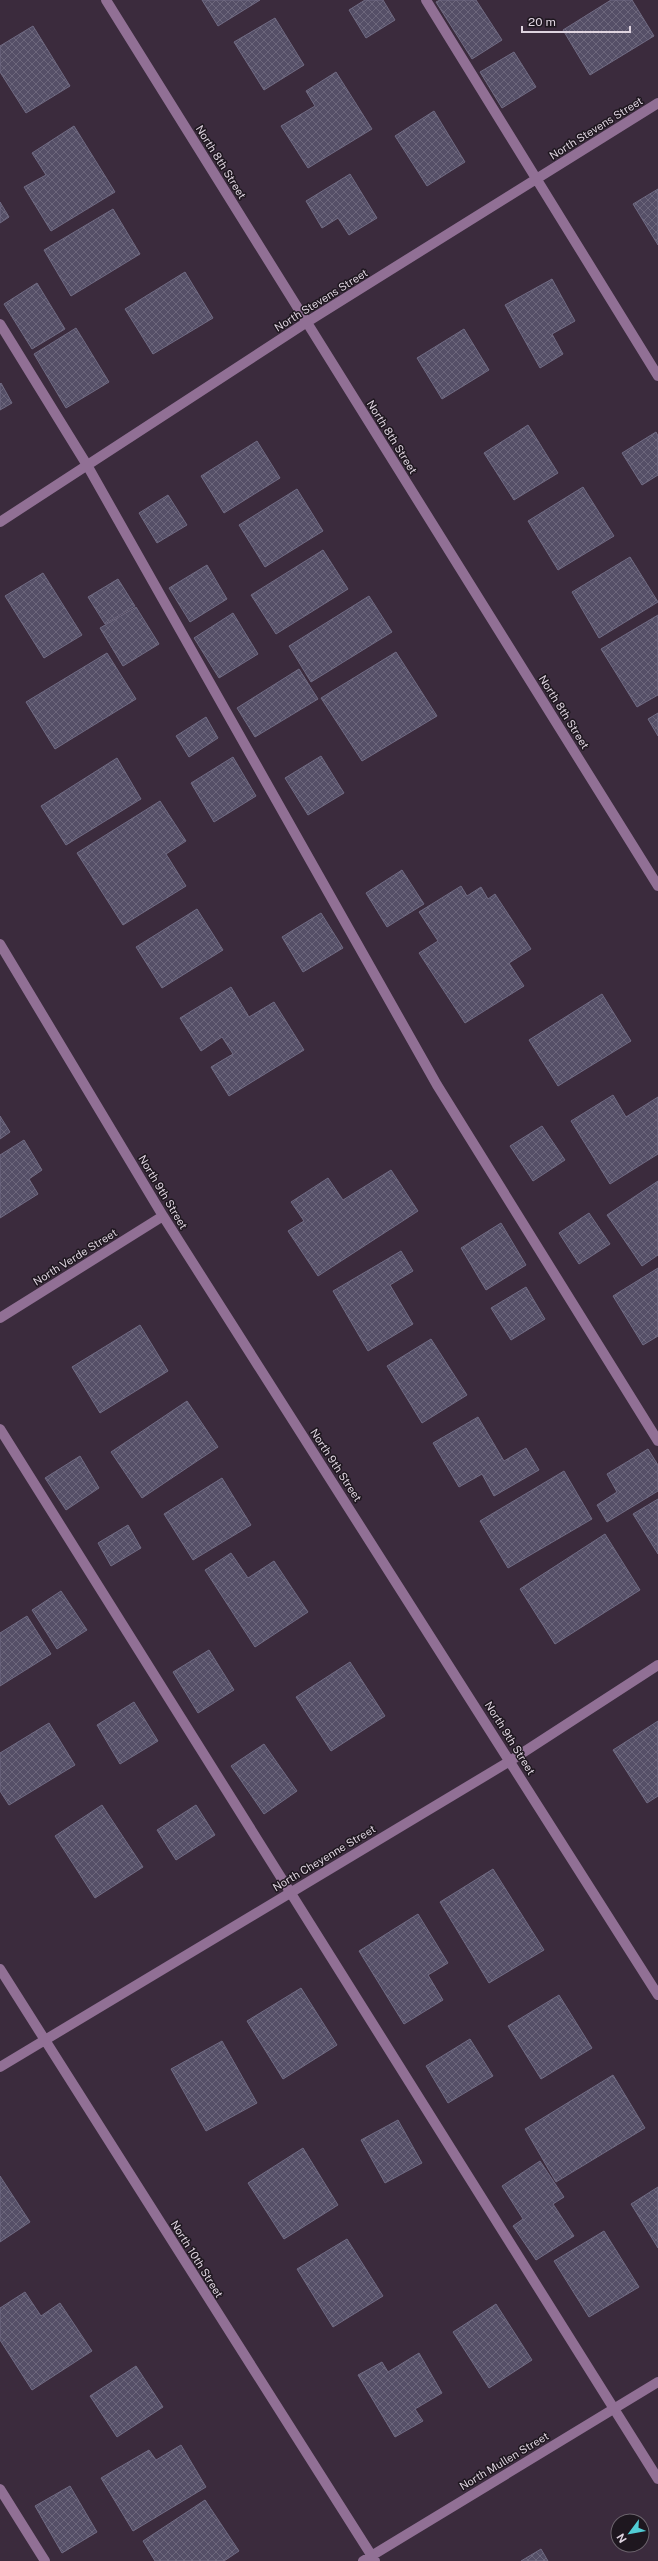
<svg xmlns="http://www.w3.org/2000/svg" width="658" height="2561" font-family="'Public Sans',sans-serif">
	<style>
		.building { fill: url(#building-cross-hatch); stroke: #706b83 }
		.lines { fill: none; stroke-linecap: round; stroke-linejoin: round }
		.minor { stroke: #917095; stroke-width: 10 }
		.labels { text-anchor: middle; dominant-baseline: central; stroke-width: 3; stroke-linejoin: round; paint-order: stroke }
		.street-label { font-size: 11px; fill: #dfd4e0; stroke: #1e171f }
	</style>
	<defs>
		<pattern id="building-cross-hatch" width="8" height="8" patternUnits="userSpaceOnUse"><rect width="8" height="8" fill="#554f67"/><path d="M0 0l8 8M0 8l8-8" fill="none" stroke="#6d677c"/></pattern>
	</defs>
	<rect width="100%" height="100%" fill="#3b2b3d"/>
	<!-- building -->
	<path class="building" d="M202,0H260L218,26Z
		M365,0H383L395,20L366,38L349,10Z
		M440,0H476L502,40L472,59L436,2Z
		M611,0H632L654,36L590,75L563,30Z
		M275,18L304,65L264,90L234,42Z
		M33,26L70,86L26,113L0,72V46Z
		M514,52L536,87L502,108L480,72Z
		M336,72L372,129L308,168L281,126L315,106L306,91Z
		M434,111L465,162L427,186L395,136Z
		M74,126L115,192L51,231L24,187L46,175L32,153Z
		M350,174L377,218L349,235L338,218L322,228L306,201Z
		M658,189V245L633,204Z
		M0,202L9,217L0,223Z
		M113,209L140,254L71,296L44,250Z
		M185,272L213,318L153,354L125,309Z
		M552,279L575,321L552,334L563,354L540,368L505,305Z
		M37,283L65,329L32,349L4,304Z
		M76,328L109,382L66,408L34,354Z
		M464,329L489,370L442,399L417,358Z
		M1,383L12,403L0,410V384Z
		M528,425L558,473L514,500L484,453Z
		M656,432L658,436V475L642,485L622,453Z
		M257,441L280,478L224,513L201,476Z
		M583,487L614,536L558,570L528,521Z
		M297,489L323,531L265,567L239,525Z
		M168,495L187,525L157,543L139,513Z
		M323,550L348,589L276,634L251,595Z
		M630,557L658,602L599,638L572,592Z
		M207,565L227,599L190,622L169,588Z
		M43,573L82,635L44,658L5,596Z
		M118,579L135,606L105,624L88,597Z
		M369,596L392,632L311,682L289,646Z
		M136,607L159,644L123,666L100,628Z
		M233,613L258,654L219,678L194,638Z
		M658,615V695L637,707L601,649Z
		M396,652L437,716L362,761L321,698Z
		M107,653L136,699L55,749L26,702Z
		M299,669L318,699L255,737L237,708Z
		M658,713V736L648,719Z
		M206,717L218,738L189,757L176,736Z
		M321,756L344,793L308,815L285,778Z
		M233,757L256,796L214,822L191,783Z
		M117,758L141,799L66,845L41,806Z
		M160,801L186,841L166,854L186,886L123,925L77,853Z
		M402,870L424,904L387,927L366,893Z
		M461,886L467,896L481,887L488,899L495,894L531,949L509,963L524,986L465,1023L419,953L438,941L419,912Z
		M197,909L223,950L162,988L136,947Z
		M321,913L343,948L303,972L282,937Z
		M231,987L249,1017L274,1002L304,1050L229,1096L211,1067L233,1054L222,1037L201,1051L180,1018Z
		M602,994L631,1041L558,1086L529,1040Z
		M613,1095L626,1117L658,1097V1154L610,1184L571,1121Z
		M0,1116L10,1132L0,1139Z
		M542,1126L565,1160L533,1181L510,1146Z
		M24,1140L42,1170L29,1179L38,1194L0,1218V1155Z
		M391,1170L418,1211L318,1276L288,1231L304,1221L291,1202L328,1178L343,1200Z
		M658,1181V1255L642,1266L607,1215Z
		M589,1213L610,1244L579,1264L559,1233Z
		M501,1223L526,1265L486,1290L461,1248Z
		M401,1251L413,1271L390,1285L413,1324L368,1351L333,1291Z
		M658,1268V1336L643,1345L613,1296Z
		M526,1287L545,1319L511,1340L491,1308Z
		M140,1325L168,1371L100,1413L72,1367Z
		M431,1339L467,1395L422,1423L387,1366Z
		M187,1401L218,1447L142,1498L111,1452Z
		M478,1417L504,1461L526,1448L539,1470L494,1496L482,1474L459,1487L433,1443Z
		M648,1449L658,1465V1491L607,1522L597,1505L617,1492L607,1474Z
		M80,1456L99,1488L66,1510L45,1478Z
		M564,1471L592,1519L508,1568L480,1521Z
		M222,1478L251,1525L193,1560L164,1514Z
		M658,1499V1554L633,1514Z
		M128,1525L141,1548L111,1566L98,1543Z
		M605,1534L640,1590L555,1644L520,1589Z
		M231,1553L248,1578L274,1561L308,1612L255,1647L205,1570Z
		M61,1591L87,1630L57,1649L32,1610Z
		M27,1616L51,1654L0,1686V1633Z
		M209,1650L234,1690L198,1713L173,1672Z
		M350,1662L385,1716L331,1751L296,1697Z
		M134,1702L158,1741L120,1764L97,1725Z
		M658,1721V1796L647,1803L613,1750Z
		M49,1723L75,1765L9,1805L0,1791V1753Z
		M264,1744L297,1791L264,1814L231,1766Z
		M102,1805L143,1867L95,1898L55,1836Z
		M196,1805L215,1835L176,1860L157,1830Z
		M493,1869L544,1950L489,1983L440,1902Z
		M418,1914L448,1963L428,1975L443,2000L404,2024L359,1951Z
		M301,1988L337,2045L283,2079L247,2021Z
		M559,1995L592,2048L541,2079L508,2026Z
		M470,2039L493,2076L448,2103L426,2066Z
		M222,2041L257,2103L206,2131L171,2069Z
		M613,2075L645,2128L556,2182L525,2129Z
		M398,2120L422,2163L385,2183L361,2140Z
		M303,2148L338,2205L284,2239L248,2183Z
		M540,2161L564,2197L553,2204L574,2236L536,2260L513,2226L523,2219L502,2186Z
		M0,2176L30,2222L0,2242Z
		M658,2187V2248L631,2204Z
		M604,2231L639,2287L589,2317L554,2261Z
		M347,2239L383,2296L333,2327L297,2269Z
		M25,2292L41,2316L60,2303L92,2351L32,2390L0,2340V2308Z
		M496,2304L532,2360L489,2388L453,2332Z
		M419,2353L442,2393L415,2409L423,2421L395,2437L358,2375L382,2362L388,2372Z
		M136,2366L163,2407L117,2437L90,2396Z
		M181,2445L206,2487L133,2531L101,2478L149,2450L156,2460Z
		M70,2486L97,2532L62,2553L35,2506Z
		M205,2500L239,2551L224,2561H155L143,2541Z
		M541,2549L548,2561H521Z"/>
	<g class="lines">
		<!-- minor -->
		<path class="minor" d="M106,0L658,886
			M426,0L658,376
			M0,324L87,465L437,1085L658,1441
			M0,522L307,322L658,103
			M0,944L163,1216L658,1995
			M0,1318L163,1216
			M0,1429L658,2479
			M0,1969L375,2561
			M0,2067L510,1761L658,1665
			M0,2489L45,2561
			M363,2561L658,2382"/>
	</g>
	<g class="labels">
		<!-- street labels -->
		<g class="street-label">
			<text transform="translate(596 128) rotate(-32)">North Stevens Street</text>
			<text transform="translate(221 162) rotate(58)">North 8th Street</text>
			<text transform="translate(321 300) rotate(-32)">North Stevens Street</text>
			<text transform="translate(392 437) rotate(58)">North 8th Street</text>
			<text transform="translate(564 712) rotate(58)">North 8th Street</text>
			<text transform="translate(163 1192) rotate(59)">North 9th Street</text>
			<text transform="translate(75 1257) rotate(-32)">North Verde Street</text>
			<text transform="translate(336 1465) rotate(57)">North 9th Street</text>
			<text transform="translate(510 1738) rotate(58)">North 9th Street</text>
			<text transform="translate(324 1858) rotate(-31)">North Cheyenne Street</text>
			<text transform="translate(197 2259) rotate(58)">North 10th Street</text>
			<text transform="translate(504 2461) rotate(-31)">North Mullen Street</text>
		</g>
	</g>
	<!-- north arrow -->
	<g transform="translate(630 2533) rotate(238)"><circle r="19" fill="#1e171f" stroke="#6b636c"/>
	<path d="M0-3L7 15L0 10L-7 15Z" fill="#51ccd4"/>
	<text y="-6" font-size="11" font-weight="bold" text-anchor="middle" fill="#dfd4e0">N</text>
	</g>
	<!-- scale -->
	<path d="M522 26v6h108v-6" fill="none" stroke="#dfd4e0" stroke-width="2"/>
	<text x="528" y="26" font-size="12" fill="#dfd4e0" stroke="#1e171f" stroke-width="3" paint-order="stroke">20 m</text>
</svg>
